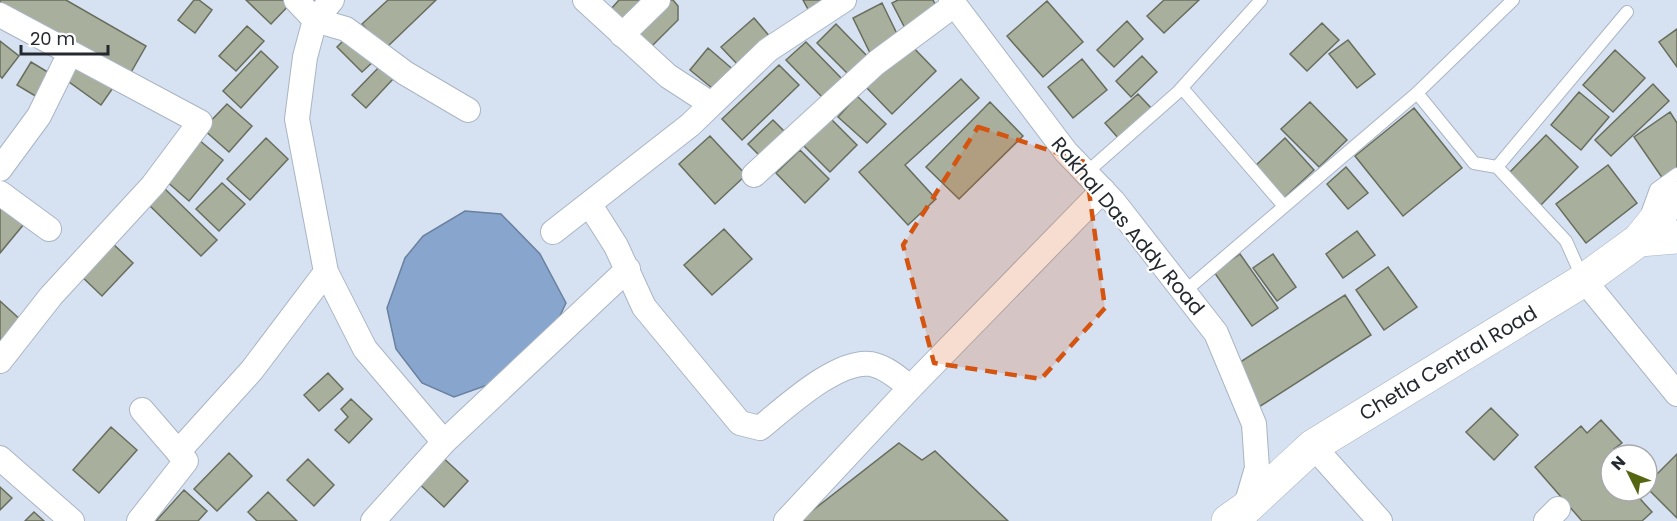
<svg xmlns="http://www.w3.org/2000/svg" width="1677" height="521" font-family="Poppins,sans-serif">
	<style>
		.water { fill: #88a5cd; stroke: #6a809e; stroke-width: 1.5 }
		.building { fill: #a9af9d; stroke: #686d5d; stroke-width: 1.5 }
		.lines { fill: none; stroke-linecap: round; stroke-linejoin: round }
		.lane-casing { stroke: #a9b5c4; stroke-width: 14 }
		.street-casing { stroke: #a9b5c4; stroke-width: 26 }
		.secondary-casing { stroke: #a9b5c4; stroke-width: 34 }
		.lane { stroke: #fff; stroke-width: 12 }
		.street { stroke: #fff; stroke-width: 24 }
		.secondary { stroke: #fff; stroke-width: 33 }
		.marked { fill: #d45410; fill-opacity: 0.2; stroke: #d45410; stroke-width: 4.5; stroke-dasharray: 12 8; stroke-linejoin: round }
		.labels { text-anchor: middle; dominant-baseline: central; stroke-width: 4.5; stroke-linejoin: round; paint-order: stroke }
		.street-label { font-size: 20px; fill: #24292f; stroke: #fff }
	</style>
	<rect width="100%" height="100%" fill="#d6e2f2"/>
	<!-- water -->
	<path class="water" d="M465,211L501,214L540,254L566,303L549,339L504,379L454,397L422,383L396,349L387,308L405,258L423,236Z"/>
	<!-- building -->
	<path class="building" d="M0,0H66L146,46L126,81L0,8Z
		M194,0H199L212,10L195,33L178,20Z
		M246,0H292L293,1L271,24Z
		M388,0H436L385,49L362,24Z
		M619,0H648L626,23L611,9Z
		M661,0H673L678,6V20L647,51L629,32Z
		M803,0H829L809,11Z
		M898,0H933L940,14L907,32L892,3Z
		M1164,0H1199L1164,33L1147,16Z
		M1047,1L1083,42L1043,77L1007,36Z
		M882,3L900,40L871,55L853,18Z
		M754,18L771,38L739,66L721,47Z
		M1127,21L1143,39L1114,67L1097,50Z
		M1322,23L1339,40L1307,71L1290,54Z
		M836,24L870,59L851,77L817,43Z
		M247,26L264,41L236,71L219,56Z
		M1677,29V67L1659,42Z
		M350,34L375,60L362,72L337,47Z
		M1348,40L1375,74L1357,88L1329,54Z
		M0,41L19,56L2,78L0,76Z
		M806,42L843,80L823,98L786,60Z
		M909,43L936,71L892,114L865,86Z
		M708,48L736,72L718,93L690,70Z
		M1615,50L1645,78L1613,112L1583,85Z
		M261,51L278,67L241,108L223,91Z
		M1142,56L1157,72L1131,97L1116,81Z
		M1082,59L1107,90L1073,118L1048,87Z
		M79,60L115,85L101,105L65,79Z
		M31,62L56,77L42,100L17,85Z
		M779,65L799,85L742,140L722,119Z
		M380,66L393,79L366,108L352,95Z
		M961,79L979,98L905,165L936,199L908,225L859,172Z
		M1653,84L1669,101L1611,156L1595,140Z
		M1579,92L1609,117L1581,150L1551,125Z
		M1138,94L1152,109L1119,139L1105,123Z
		M857,96L886,124L867,143L838,117Z
		M990,102L1023,136L959,199L926,167Z
		M1310,102L1347,140L1319,167L1281,129Z
		M227,104L252,126L229,152L203,129Z
		M1414,108L1462,168L1403,216L1355,156Z
		M1670,112L1677,123V169L1663,179L1634,137Z
		M830,118L857,145L830,172L803,145Z
		M773,120L788,135L763,159L748,144Z
		M1546,135L1578,167L1541,205L1508,174Z
		M710,136L746,175L715,204L679,164Z
		M266,138L288,159L250,200L227,179Z
		M1285,138L1314,170L1283,199L1254,167Z
		M199,140L223,160L189,201L165,180Z
		M800,150L829,179L805,203L776,173Z
		M1608,165L1637,203L1586,243L1556,204Z
		M1346,167L1368,193L1348,209L1327,184Z
		M222,183L245,204L219,231L196,209Z
		M163,187L217,240L201,256L147,203Z
		M0,204L24,224L0,253Z
		M724,229L752,259L712,295L684,265Z
		M1357,231L1375,255L1343,278L1326,254Z
		M109,240L133,263L102,296L78,273Z
		M1240,254L1278,308L1252,326L1214,272Z
		M1273,254L1296,287L1277,301L1253,268Z
		M1388,267L1417,307L1384,330L1356,290Z
		M1345,295L1371,335L1259,407L1234,366Z
		M0,301L23,322L0,347Z
		M328,373L343,389L319,411L304,395Z
		M351,399L372,419L349,443L335,430L348,417L341,409Z
		M1491,408L1518,435L1494,460L1466,432Z
		M1601,420L1622,443L1614,449L1619,455H1611V491H1633L1652,512L1642,521H1582L1535,467L1581,426L1587,433Z
		M111,427L137,450L99,493L73,470Z
		M899,443L922,460L935,451L1008,521H799Z
		M229,453L252,476L217,511L194,489Z
		M438,453L468,481L444,507L414,479Z
		M1677,454V518L1647,488V484Z
		M308,459L334,485L314,506L287,480Z
		M0,487L12,498L0,510Z
		M184,490L207,511L198,521H156Z
		M268,492L297,521H257L248,512Z
		M34,512L44,521H25Z"/>
	<g class="lines">
		<!-- lane casing -->
		<g class="lane-casing">
			<path id="lane" d="M1182,88L1283,205
				M1417,93L1474,163L1497,167L1566,241L1583,279
				M1497,167L1627,12
				M1086,173L1178,92L1261,0
				M1648,211L1656,189L1677,174
				M1184,292L1417,93L1513,0"/>
		</g>
		<!-- street casing -->
		<g class="street-casing">
			<path id="street" d="M296,0L315,20L346,29L405,73L468,110
				M332,0L315,20L305,57L297,119L326,272L365,349L444,442L373,521
				M585,0L668,76L711,104
				M951,0L1066,152L1113,201L1216,333L1254,424L1257,468L1245,509
				M0,15L200,122L153,185L51,296L0,361
				M622,35L658,0
				M0,169L39,116L70,53
				M754,175L876,63L954,5
				M0,193L49,229
				M590,205L616,246L644,307L740,423L760,428C785,408 837,359 871,364C886,367 899,378 910,388
				M553,232L690,125L768,50L844,0
				M1584,280L1677,394
				M444,442L628,269
				M1313,446L1380,521
				M178,452L252,370L326,272
				M0,458L72,521
				M139,521L186,461L142,410
				M786,521L910,388L1103,190
				M1546,521L1558,509"/>
		</g>
		<!-- secondary casing -->
		<g class="secondary-casing">
			<path id="secondary" d="M1639,240L1677,237
				M1228,521L1245,509L1313,446L1584,280L1639,240L1667,205L1677,198"/>
		</g>
		<!-- lane -->
		<use href="#lane" class="lane"/>
		<!-- street -->
		<use href="#street" class="street"/>
		<!-- secondary -->
		<use href="#secondary" class="secondary"/>
	</g>
	<!-- marked area -->
	<path class="marked" d="M978,127L1085,162L1105,308L1041,379L934,363L903,245Z"/>
	<g class="labels">
		<!-- street labels -->
		<g class="street-label">
			<text transform="translate(1128 226) rotate(50)">Rakhal Das Addy Road</text>
			<text transform="translate(1448 363) rotate(-31)">Chetla Central Road</text>
		</g>
	</g>
	<!-- north arrow -->
	<g transform="translate(1629 473) rotate(313)"><circle r="28" fill="#ffffff" stroke="#a7a9ac" stroke-width="1.5"/>
	<path d="M0-4.5L10 22L0 15L-10 22Z" fill="#546611"/>
	<text y="-9" font-size="16" font-weight="bold" text-anchor="middle" fill="#24292f">N</text>
	</g>
	<!-- scale -->
	<path d="M21 45v9h87v-9" fill="none" stroke="#24292f" stroke-width="3"/>
	<text x="30" y="45" font-size="18" fill="#24292f" stroke="#ffffff" stroke-width="4.5" paint-order="stroke">20 m</text>
</svg>
